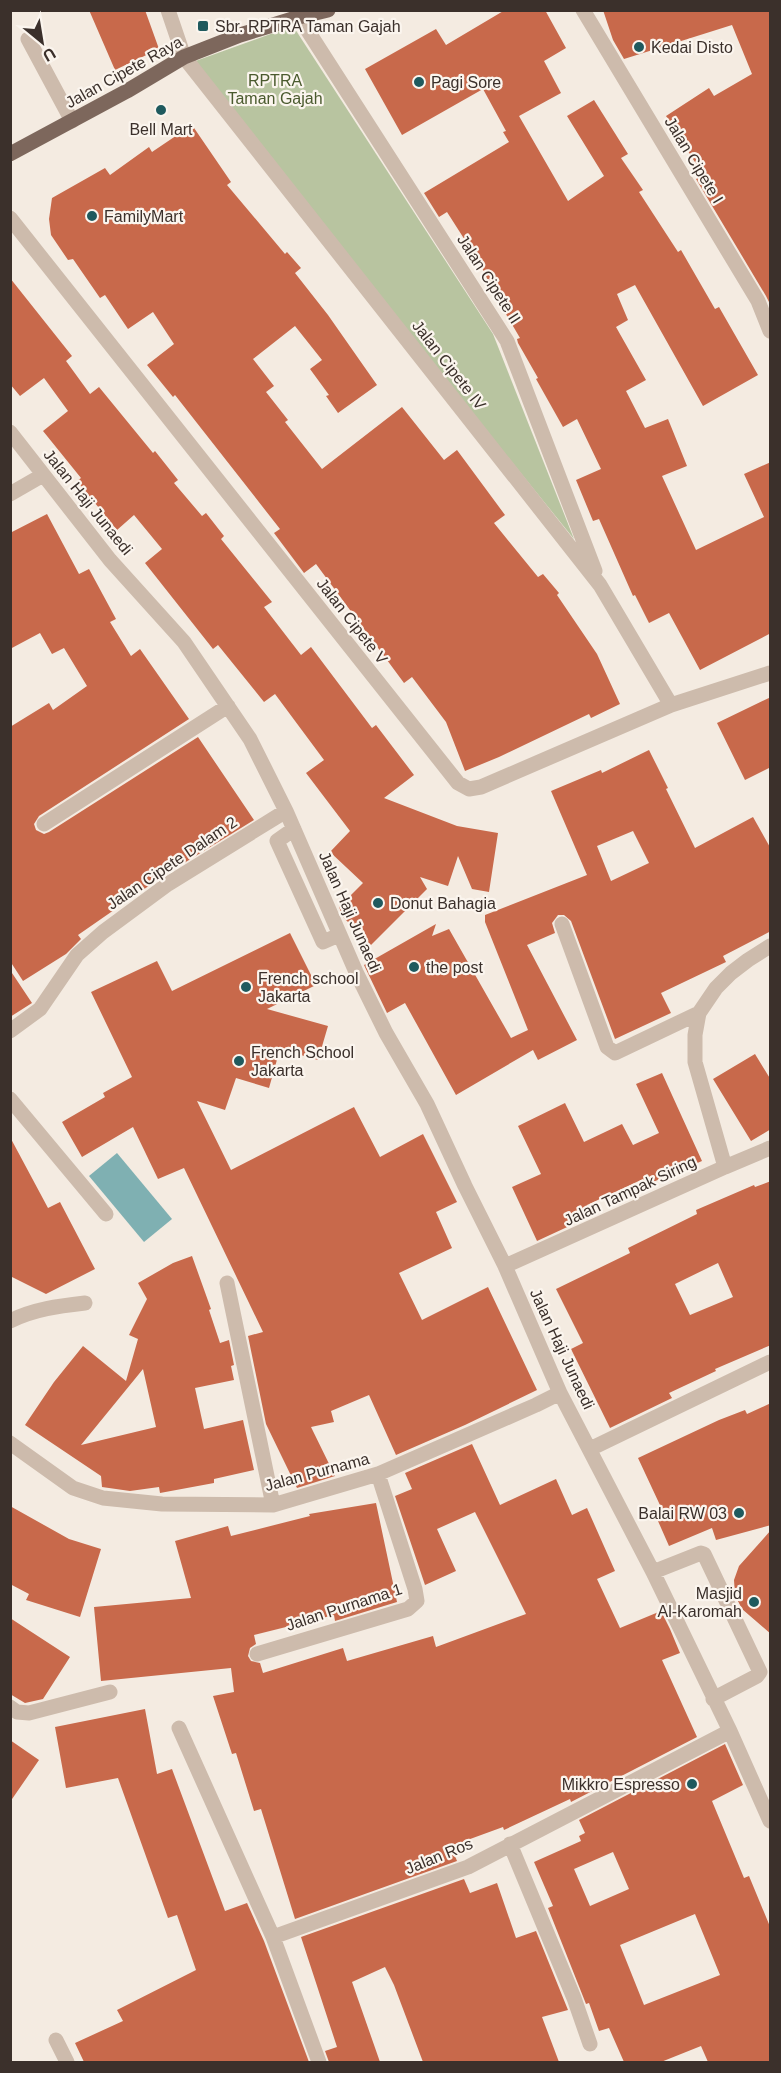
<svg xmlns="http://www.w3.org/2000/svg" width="781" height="2073" font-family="Helvetica,sans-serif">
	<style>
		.green { fill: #b8c4a0 }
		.water { fill: #7fb0b2 }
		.building { fill: #c8694b; fill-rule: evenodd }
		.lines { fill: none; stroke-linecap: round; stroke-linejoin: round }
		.minor { stroke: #cdbbac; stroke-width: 15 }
		.major { stroke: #7d675c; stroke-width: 15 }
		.poi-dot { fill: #1f5a5e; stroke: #fbf5ee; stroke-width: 2 }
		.labels { text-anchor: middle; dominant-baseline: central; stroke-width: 4.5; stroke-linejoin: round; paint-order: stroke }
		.poi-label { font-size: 16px; fill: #3b302b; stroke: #fbf5ee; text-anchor: start }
		.street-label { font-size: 16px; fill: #3b302b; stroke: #fbf5ee }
		.park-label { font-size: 16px; fill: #4a5a2e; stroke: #fbf5ee }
	</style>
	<rect width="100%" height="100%" fill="#f4ebe1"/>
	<!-- green -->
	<path class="green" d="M293,26L493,334L574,539L190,63Z"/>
	<!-- water -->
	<path class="water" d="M117,1153L172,1219L144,1242L89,1176Z"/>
	<!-- building -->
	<path class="building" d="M89,10H145L159,49L115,70Z
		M505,10H545L566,48L544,61L561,93L519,116L568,201L604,176L567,116L594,100L628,154L621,158L643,190L639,192L678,252L681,250L715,309L719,307L758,375L703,406L635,285L617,294L628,320L616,327L646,380L626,391L645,428L668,419L687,466L662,476L696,550L764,517L744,474L771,462V633L700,670L669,613L649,623L635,595L633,596L599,519L593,521L576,480L601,469L577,419L563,427L536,379L538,378L518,343L517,339L520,338L496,297L472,247L470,248L447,212L439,217L424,193L509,142L503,132L506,131L483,89L402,135L365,69L436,29L446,45Z
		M603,10H771V306L766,296L696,179L703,175L666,116L709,88L714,96L752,74L732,25L624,59L613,40Z
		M192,125L231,182L227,185L285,254L287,252L301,268L295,273L328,315L377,385L338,413L326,396L329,395L310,369L322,360L295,326L253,359L274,386L266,392L288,420L285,422L322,469L402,407L444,460L457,450L505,515L494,523L538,577L543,574L559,593L557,595L597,654L620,704L591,718L589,714L499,757L465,771L446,722L412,677L404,683L316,564L304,573L274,533L280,529L175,395L173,397L147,365L174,344L153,312L128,329L105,295L100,298L73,259L68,260L51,235L49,219L52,198L105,168L110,175L149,147L152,152Z
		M10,278L72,356L66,361L90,394L99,387L153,453L155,451L178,480L174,483L202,516L206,513L224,536L221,539L272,602L264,607L301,655L311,647L372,728L376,725L414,775L384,798L457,826L498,833L489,892L472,889L458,856L448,886L420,877L427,889L371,945L343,917L339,907L363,883L330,852L350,831L306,773L324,760L275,694L264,702L218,645L213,649L145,563L162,549L134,515L117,530L77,481L81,478L43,431L68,411L44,378L20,396L10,384Z
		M47,514L79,574L89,569L116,619L110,622L131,656L140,649L189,719L39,816L34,824L36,830L44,834L49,832L198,737L254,820L163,876L78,935L81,939L66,954L23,981L10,961V727L49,703L53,710L87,686L64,648L52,654L40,633L10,649V533Z
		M771,697V767L745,780L717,723Z
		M649,750L668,788L666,789L695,848L753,817L771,849V931L723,956L726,962L661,993L671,1013L615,1039L571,921L564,915H558L552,923L555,933L527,945L577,1040L538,1060L533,1050L456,1095L405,1003L387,1013L364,965L436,924L432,936L449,929L511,1038L528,1030L485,922V915L587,875L551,791L601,770L602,773ZM633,831L649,863L611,881L597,846Z
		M290,933L316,985L267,1009L328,1026L318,1060L280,1049L269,1088L236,1078L225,1110L197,1101L231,1170L354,1107L380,1157L423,1134L457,1202L436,1212L452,1248L399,1273L422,1320L488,1287L537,1390L465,1425L396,1455L369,1395L331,1411L334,1422L311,1427L335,1476L297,1488L266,1424L248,1336L263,1332L184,1168L158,1179L133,1127L82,1157L62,1122L105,1097L103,1093L132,1077L91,992L157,961L172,991Z
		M10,970L32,1003L10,1017Z
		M755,1054L771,1080V1129L751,1141L713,1079Z
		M662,1073L702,1161L646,1185L643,1179L587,1205L591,1216L537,1241L512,1187L541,1174L518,1126L565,1103L584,1142L622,1124L633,1145L659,1133L636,1084Z
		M10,1137L48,1208L60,1202L95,1269L46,1294L10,1276Z
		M771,1181V1345L715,1369L716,1371L669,1393L672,1398L610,1428L571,1349L583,1343L556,1289L630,1253L628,1248L697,1214L696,1210L754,1185L755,1187ZM718,1263L733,1297L690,1315L675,1284Z
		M192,1256L211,1309L209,1310L220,1343L229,1340L234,1365L231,1366L234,1380L195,1388L204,1429L243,1420L254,1470L214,1479V1483L160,1493L159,1487L130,1491L102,1487L101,1476L25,1425L54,1382L83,1346L126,1381L138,1339L129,1335L147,1299L138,1283L173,1263ZM143,1369L156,1427L81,1445L121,1396Z
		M771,1403V1525L716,1540L712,1528L669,1546L658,1521L666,1518L638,1458L719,1420L745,1410L747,1414Z
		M472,1444L500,1505L556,1479L572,1515L587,1508L615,1571L597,1579L620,1628L661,1611L670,1629L680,1653L662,1660L697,1737L571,1802L570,1799L504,1830L503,1827L451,1846L457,1861L295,1919L261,1809L254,1811L236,1753L232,1754L213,1696L234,1692L231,1668L101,1681L94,1607L191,1598L175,1541L228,1526L231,1536L310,1516L309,1514L376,1503L397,1602L335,1621L334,1615L254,1635L256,1644L250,1648L248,1656L251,1661L260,1663L263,1673L343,1648L347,1661L433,1636L436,1647L526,1614L475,1512L437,1529L456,1571L425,1585L395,1496L412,1489L405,1473Z
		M10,1506L69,1539L101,1549L80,1617L26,1600L29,1594L10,1584Z
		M771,1530V1634L742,1609L735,1595L734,1580L739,1566Z
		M10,1618L70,1657L43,1699L25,1703L10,1694Z
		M145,1709L157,1774L172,1769L225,1911L247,1903L264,1941L309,2062H84L75,2043L123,2021L117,2010L196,1970L177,1915L168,1918L118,1778L66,1788L55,1727Z
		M10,1740L39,1760L10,1802Z
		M725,1744L743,1785L712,1801L744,1878L749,1876L771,1929V2062H708L701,2046L661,2062H624L609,2028L599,2031L589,2003L586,2004L548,1908L553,1906L534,1862L581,1841L579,1836L585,1833L579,1820ZM613,1852L629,1889L590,1906L574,1869ZM695,1914L720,1975L644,2005L620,1945Z
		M464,1879L470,1893L497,1883L516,1938L536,1931L568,2010L542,2017L559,2062H423L394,1985L385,1967L352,1982L380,2062H329L325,2051L337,2047L301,1937Z"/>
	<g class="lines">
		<!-- minor -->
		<path class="minor" d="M168,10L184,57L600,585L671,705
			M583,10L758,301L770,331
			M299,17L507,341L595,571
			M28,39L72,121
			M10,218L458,783L469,789L481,787L671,705L770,673
			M10,432L110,560L184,642L250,739L286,811L356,972L386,1033L427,1104L465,1186L505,1266L560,1393L653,1572L730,1731L770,1821
			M10,494L43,475
			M44,824L228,706
			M294,829L277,841L323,942L339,935
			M562,924L607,1047L615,1053L699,1013
			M10,1031L40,1009L77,955L103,932L168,884L286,811
			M10,1099L106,1214
			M725,1167L695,1062V1035L699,1013L716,988L731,973L748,960L770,946
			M505,1266L725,1167L770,1148
			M227,1283L273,1505
			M10,1321C34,1309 59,1306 85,1303
			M10,1443L73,1488L103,1498L162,1504L273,1505L378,1474L536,1405L560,1393
			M590,1449L770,1362
			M653,1572L701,1553L704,1554L760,1672L757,1676L713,1699
			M257,1654L408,1609L417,1601L415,1589L378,1474
			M10,1707L17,1712L29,1713L110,1692
			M179,1728L273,1937L319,2062
			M510,1844L574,1998L590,2044
			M273,1937L468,1867L730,1731
			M56,2040L67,2062"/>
		<!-- major -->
		<path class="major" d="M10,154L127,91L184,57L240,35L299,17L328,10"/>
	</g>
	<!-- markers -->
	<g class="poi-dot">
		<rect x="197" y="20" width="12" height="12" rx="3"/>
		<circle cx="639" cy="47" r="6"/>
		<circle cx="419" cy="82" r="6"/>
		<circle cx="161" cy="110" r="6"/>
		<circle cx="92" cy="216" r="6"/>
		<circle cx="378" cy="903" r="6"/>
		<circle cx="414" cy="967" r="6"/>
		<circle cx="246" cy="987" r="6"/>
		<circle cx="239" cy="1061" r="6"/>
		<circle cx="739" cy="1513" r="6"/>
		<circle cx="754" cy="1602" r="6"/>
		<circle cx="692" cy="1784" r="6"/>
	</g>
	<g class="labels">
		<!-- poi labels -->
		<g class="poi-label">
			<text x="215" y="26">Sbr. RPTRA Taman Gajah</text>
			<text x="651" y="47">Kedai Disto</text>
			<text x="431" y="82">Pagi Sore</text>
			<text x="161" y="129" text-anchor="middle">Bell Mart</text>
			<text x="104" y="216">FamilyMart</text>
			<text x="390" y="903">Donut Bahagia</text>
			<text x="426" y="967">the post</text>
			<text x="258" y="978">French school<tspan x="258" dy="18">Jakarta</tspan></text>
			<text x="251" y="1052">French School<tspan x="251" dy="18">Jakarta</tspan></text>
			<text x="727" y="1513" text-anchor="end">Balai RW 03</text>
			<text x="742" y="1593" text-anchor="end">Masjid<tspan x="742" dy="18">Al-Karomah</tspan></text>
			<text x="680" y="1784" text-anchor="end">Mikkro Espresso</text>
		</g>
		<!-- street labels -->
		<g class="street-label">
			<text transform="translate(124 72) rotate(-29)">Jalan Cipete Raya</text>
			<text transform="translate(694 160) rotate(59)">Jalan Cipete I</text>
			<text transform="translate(489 279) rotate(57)">Jalan Cipete II</text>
			<text transform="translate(449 365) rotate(52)">Jalan Cipete IV</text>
			<text transform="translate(88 502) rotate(51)">Jalan Haji Junaedi</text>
			<text transform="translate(352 621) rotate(52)">Jalan Cipete V</text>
			<text transform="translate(172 863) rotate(-34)">Jalan Cipete Dalam 2</text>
			<text transform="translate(350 912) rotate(66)">Jalan Haji Junaedi</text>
			<text transform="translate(630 1191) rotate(-25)">Jalan Tampak Siring</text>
			<text transform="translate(562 1349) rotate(65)">Jalan Haji Junaedi</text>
			<text transform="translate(317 1472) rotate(-15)">Jalan Purnama</text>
			<text transform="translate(344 1607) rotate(-18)">Jalan Purnama 1</text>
			<text transform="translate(439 1856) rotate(-22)">Jalan Ros</text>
		</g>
		<!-- park labels -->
		<g class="park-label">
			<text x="275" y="80">RPTRA<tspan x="275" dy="18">Taman Gajah</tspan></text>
		</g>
	</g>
	<!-- border -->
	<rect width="781" height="2073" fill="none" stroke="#3b302b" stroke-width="24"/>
	<!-- north arrow -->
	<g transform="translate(42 42) rotate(150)" stroke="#fbf5ee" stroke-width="4.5" paint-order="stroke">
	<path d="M0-4.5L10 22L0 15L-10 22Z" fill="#3b302b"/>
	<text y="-9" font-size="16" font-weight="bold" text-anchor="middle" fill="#3b302b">U</text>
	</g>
</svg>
